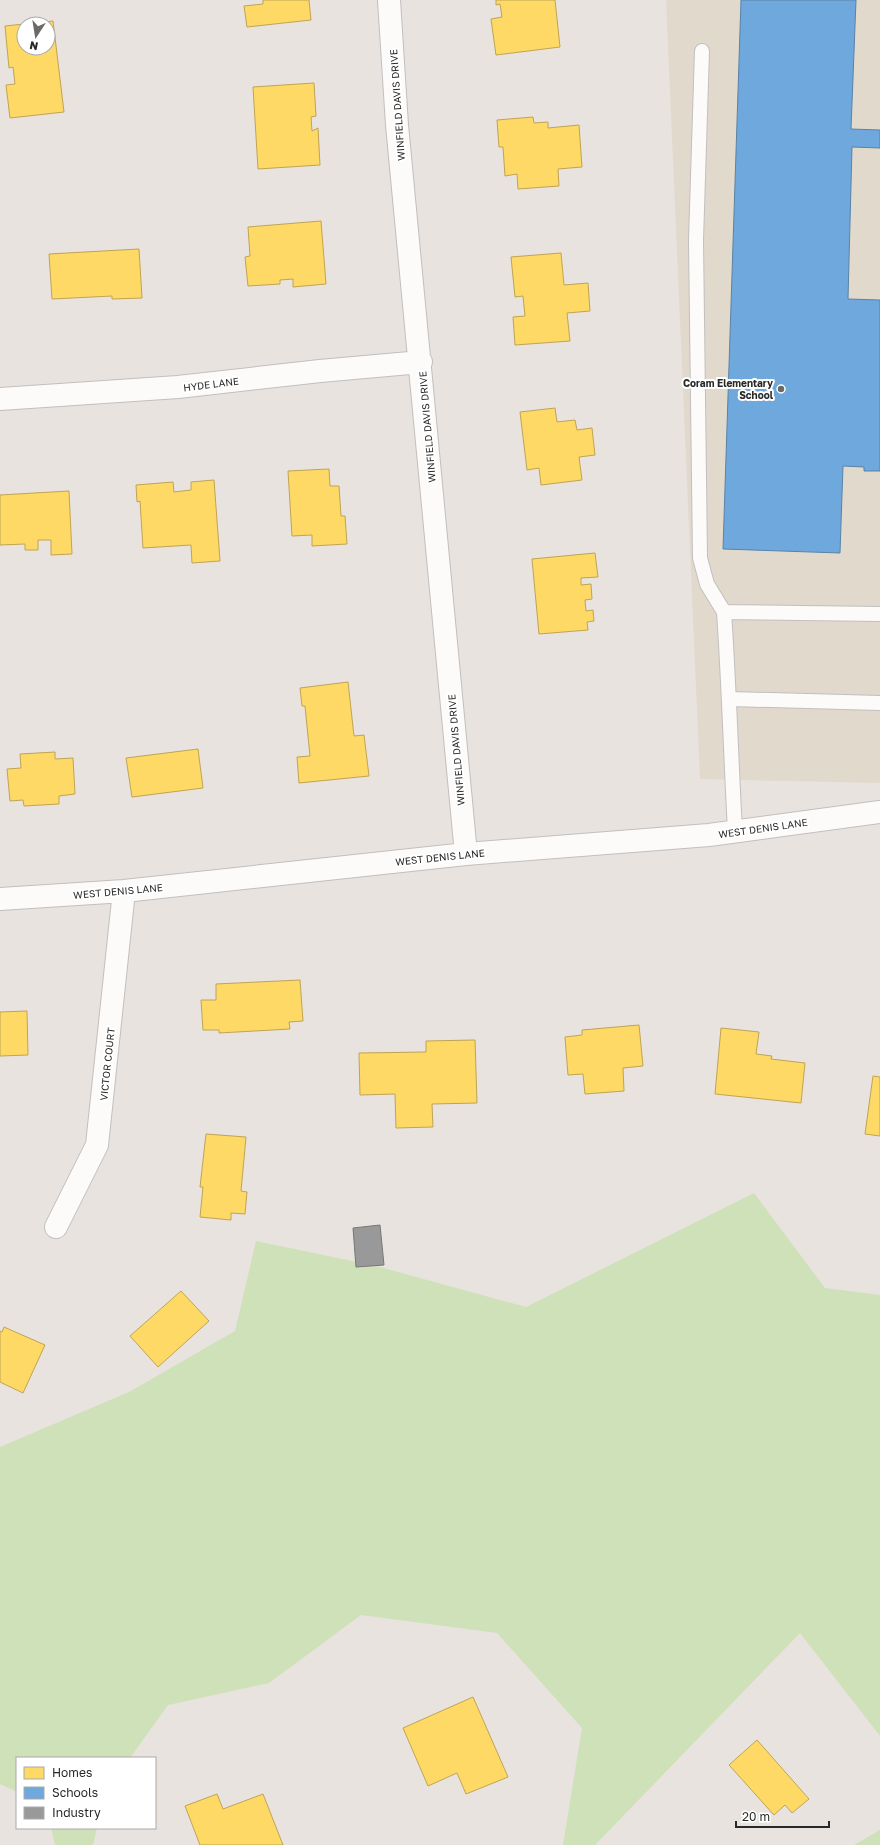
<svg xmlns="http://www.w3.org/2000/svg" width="880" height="1845" font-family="'Golos Text',sans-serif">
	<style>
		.education { fill: #e2d9cd }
		.green { fill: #cee1b8 }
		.homes { fill: #ffd966; stroke: #bfa454 }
		.schools { fill: #6fa8dc; stroke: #5a82a6 }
		.industry { fill: #999; stroke: #777 }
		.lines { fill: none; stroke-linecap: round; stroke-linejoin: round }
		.service-casing { stroke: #c1bfbf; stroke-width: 16 }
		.minor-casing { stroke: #c1bfbf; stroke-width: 24 }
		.service { stroke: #fcfbfa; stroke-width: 14 }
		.minor { stroke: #fcfbfa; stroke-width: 22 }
		.poi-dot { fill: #6c6a68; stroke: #fff; stroke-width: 1.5 }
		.labels { text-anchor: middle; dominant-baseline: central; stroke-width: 4; stroke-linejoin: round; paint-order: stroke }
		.street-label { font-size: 10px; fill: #292929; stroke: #fff }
		.poi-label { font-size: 10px; font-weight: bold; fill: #292929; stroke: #fff; text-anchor: end }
	</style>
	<rect width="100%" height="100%" fill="#e8e3de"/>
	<!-- education -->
	<path class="education" d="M666,0H880V783L700,779Z"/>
	<!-- green -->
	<path class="green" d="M754,1193L825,1288L880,1295V1736L800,1633L595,1845H563L582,1728L497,1633L361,1615L269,1683L168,1705L130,1758H17V1792L0,1784V1447L129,1392L235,1331L256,1241L376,1266L526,1307Z
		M51,1828H97L93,1845H55Z
		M880,1830V1845H854Z"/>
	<!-- homes -->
	<path class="homes" d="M263,0H309L311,20L247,27L244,6L263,4Z
		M496,0H555L560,47L496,55L491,19L502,17L500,4L496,5Z
		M53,21L64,112L10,118L6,85L15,84L13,67L9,68L5,26L24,24V48H48V24H26Z
		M314,83L316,116L311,117L312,131L318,128L320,165L258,169L253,87Z
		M533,117L534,123L548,122V128L579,125L582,167L558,169L559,186L518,189L517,174L505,176L503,147H499L497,120Z
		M321,221L326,284L293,287V279L280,280V284L248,286L245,257L250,256L248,227Z
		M139,249L142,298L112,299V296L52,299L49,254Z
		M561,253L564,285L588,283L590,311L567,313L570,341L515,345L513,317L525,316L523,296L515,297L511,257Z
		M555,408L557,422L575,420L577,430L592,428L595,455L579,457L582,480L541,485L539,468L527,470L520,412Z
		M329,469L330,486H339L341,516H345L347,544L312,546V535L292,536L288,471Z
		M214,480L220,561L192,563L191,545L143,548L140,501L137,502L136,485L173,482L174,492L191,490V482Z
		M69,491L72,554L51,555V540H38V550H25V544L0,545V495Z
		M595,553L598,577L581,578V585L591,584L592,599L585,600L586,611L593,610L594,621L587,622L588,630L539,634L532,559Z
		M348,682L354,736L364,735L369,776L299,783L297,757L310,756L305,706H302L300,688Z
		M198,749L203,788L132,797L126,758Z
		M55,752V759L73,758L75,794L59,796V804L24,806L23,800L10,801L7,769L21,768L20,754Z
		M300,980L303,1021L289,1022L290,1029L219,1033V1030H203L201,1000H216V984Z
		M27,1011L28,1055L0,1056V1012Z
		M639,1025L643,1066L623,1068L624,1091L585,1094L583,1074L568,1075L565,1037L582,1035V1030Z
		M721,1028L759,1032L756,1054L772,1056L771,1059L805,1063L801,1103L715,1094Z
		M475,1040L477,1103L432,1104L433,1127L396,1128L395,1094L360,1095L359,1053L426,1052V1041Z
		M873,1076L880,1077V1136L865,1134Z
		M206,1134L246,1137L241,1191L247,1192L245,1214L231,1213V1220L200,1217L203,1187H200Z
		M181,1291L209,1321L158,1367L130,1336Z
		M4,1327L45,1345L23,1393L0,1382V1331L2,1332Z
		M473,1697L508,1777L466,1794L457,1773L428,1786L403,1728Z
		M757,1740L809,1799L792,1813L785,1805L774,1815L729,1765Z
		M217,1794L223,1809L263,1794L283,1845H200L185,1806Z"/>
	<!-- schools -->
	<path class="schools" d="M741,0H856L851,129L880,130V148L852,147L848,299L880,300V471H864V467L843,466L840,553L723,549Z"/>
	<!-- industry -->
	<path class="industry" d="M380,1225L384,1265L356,1267L353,1228Z"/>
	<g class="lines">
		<!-- service casing -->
		<g class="service-casing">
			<path id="service" d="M702,51L696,240L700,558L707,584L724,612
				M730,699L880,703
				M735,831C731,758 729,685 724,612L880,614"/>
		</g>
		<!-- minor casing -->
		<g class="minor-casing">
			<path id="minor" d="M389,0L397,125L466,854
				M0,399L178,387L320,371L421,362
				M0,899L124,891L466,854L709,835L880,812
				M56,1227L97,1145L124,891"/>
		</g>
		<!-- service -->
		<use href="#service" class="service"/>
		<!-- minor -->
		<use href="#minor" class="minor"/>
	</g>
	<!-- markers -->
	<circle class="poi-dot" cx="781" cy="389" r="4"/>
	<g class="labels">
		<!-- street labels -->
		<g class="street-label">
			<text transform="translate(397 105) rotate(-94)">WINFIELD DAVIS DRIVE</text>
			<text transform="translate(211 384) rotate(-7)">HYDE LANE</text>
			<text transform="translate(427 427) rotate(-95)">WINFIELD DAVIS DRIVE</text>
			<text transform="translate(456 750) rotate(-95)">WINFIELD DAVIS DRIVE</text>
			<text transform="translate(763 828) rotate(-8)">WEST DENIS LANE</text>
			<text transform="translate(440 857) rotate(-6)">WEST DENIS LANE</text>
			<text transform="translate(118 891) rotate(-5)">WEST DENIS LANE</text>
			<text transform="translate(107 1064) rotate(-84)">VICTOR COURT</text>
		</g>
		<!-- poi labels -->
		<g class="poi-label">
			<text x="773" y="383">Coram Elementary<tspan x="773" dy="12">School</tspan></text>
		</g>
	</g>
	<!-- legend -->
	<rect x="16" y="1757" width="140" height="72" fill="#ffffff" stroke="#a9a9a9"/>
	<rect x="24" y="1767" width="20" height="12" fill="#ffd966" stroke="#a9a9a9"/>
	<text x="52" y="1777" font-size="12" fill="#292929">Homes</text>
	<rect x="24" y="1787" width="20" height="12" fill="#6fa8dc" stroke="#a9a9a9"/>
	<text x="52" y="1797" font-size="12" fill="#292929">Schools</text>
	<rect x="24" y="1807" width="20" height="12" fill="#999999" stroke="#a9a9a9"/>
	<text x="52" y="1817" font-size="12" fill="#292929">Industry</text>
	<!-- north arrow -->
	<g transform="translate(36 36) rotate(192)"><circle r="19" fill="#ffffff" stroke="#a9a9a9"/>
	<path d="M0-3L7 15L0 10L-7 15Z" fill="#6c6a68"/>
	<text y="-6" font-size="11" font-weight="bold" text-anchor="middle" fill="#292929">N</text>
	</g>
	<!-- scale -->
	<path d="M736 1821v6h93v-6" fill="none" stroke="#292929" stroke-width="2"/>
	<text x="742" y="1821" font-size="12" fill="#292929" stroke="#ffffff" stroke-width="3" paint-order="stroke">20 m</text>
</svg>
